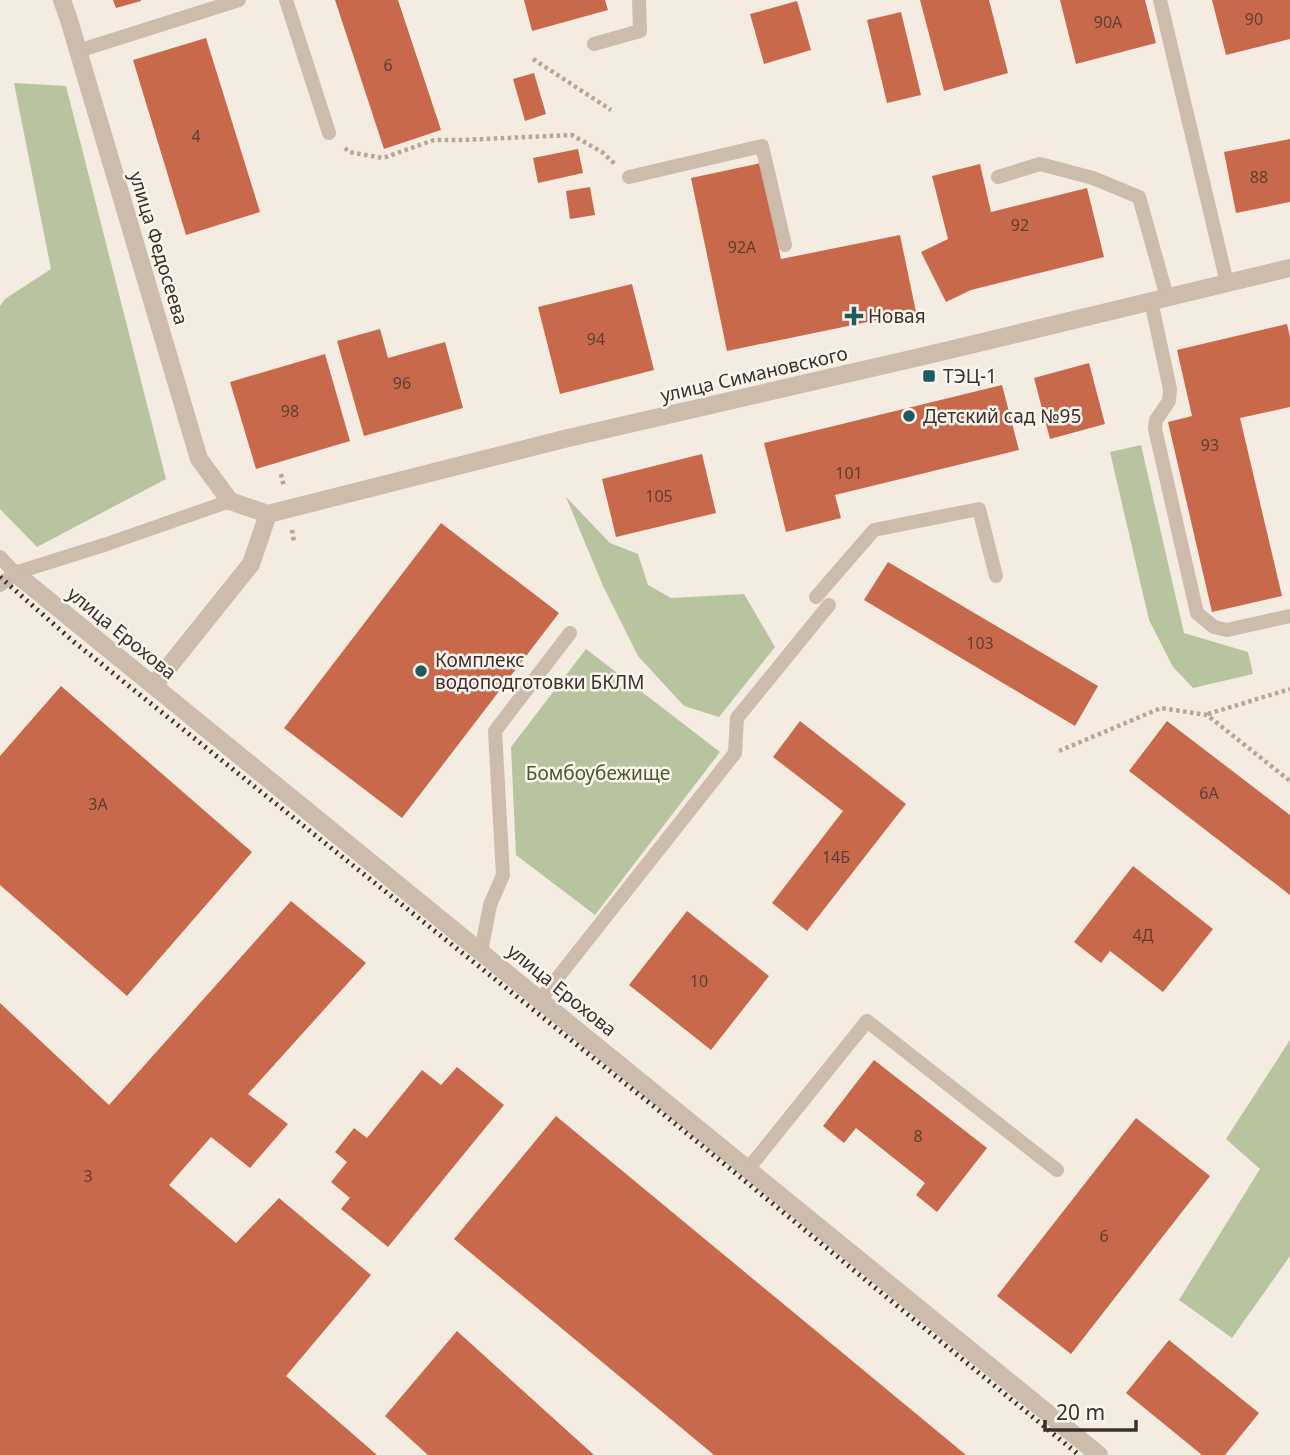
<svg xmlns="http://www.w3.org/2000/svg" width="1290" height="1455" font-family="'Noto Sans',sans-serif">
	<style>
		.green { fill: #b8c4a0 }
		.building { fill: #c8694b }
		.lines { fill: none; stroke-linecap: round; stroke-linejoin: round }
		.path { stroke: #b9a596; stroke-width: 4.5; stroke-dasharray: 3.5 3.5; stroke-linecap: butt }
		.service { stroke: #cdbbac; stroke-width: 14 }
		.minor { stroke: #cdbbac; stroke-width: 18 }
		.tertiary { stroke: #cdbbac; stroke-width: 18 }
		.rail { stroke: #3b302b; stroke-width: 5; stroke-dasharray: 2 5; stroke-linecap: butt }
		.poi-dot { fill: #1f5a5e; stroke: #fbf5ee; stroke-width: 2.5 }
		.labels { text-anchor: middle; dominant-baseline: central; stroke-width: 5; stroke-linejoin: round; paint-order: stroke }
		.number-label { font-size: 16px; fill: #5e3e33 }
		.street-label { font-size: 19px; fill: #3b302b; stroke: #fbf5ee }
		.poi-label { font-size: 19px; fill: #3b302b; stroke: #fbf5ee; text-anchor: start }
		.park-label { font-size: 19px; fill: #4a5a2e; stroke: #fbf5ee }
	</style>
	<rect width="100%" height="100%" fill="#f4ebe1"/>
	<!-- green -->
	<path class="green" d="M14,83L66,86L166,479L37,547L0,509V306L5,299L51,269Z
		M1141,445L1184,633L1248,652L1253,674L1193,688L1173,667L1149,620L1110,452Z
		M566,497L610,543L638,554L648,585L671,598L744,594L775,647L719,717L684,706L638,656L603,586Z
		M586,649L720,752L595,915L516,855L511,747Z
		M1290,1040V1256L1232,1338L1179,1300L1260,1169L1226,1139Z"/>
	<!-- building -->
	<path class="building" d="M113,0H141V1L116,8Z
		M335,0H398L441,130L384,149Z
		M524,0H605L608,10L532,31Z
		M920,0H989L1008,73L944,91Z
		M1060,0H1145L1156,43L1076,64Z
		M1212,0H1290V39L1226,55Z
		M797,1L811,50L764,64L750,14Z
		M901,12L921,95L887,103L867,20Z
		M206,38L260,212L186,235L133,60Z
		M534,73L546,114L525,121L513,79Z
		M1290,139V202L1236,213L1224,152Z
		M578,149L583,173L538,183L533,158Z
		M761,163L781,259L900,235L916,312L727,351L691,178Z
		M980,164L991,212L1087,188L1104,257L971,290L946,302L921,252L948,239L932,176Z
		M590,187L595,215L570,219L566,191Z
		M632,284L654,370L560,394L538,307Z
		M1287,324L1290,337V407L1240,418L1282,596L1212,612L1168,422L1192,416L1177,350Z
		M380,329L388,358L445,342L463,408L364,436L337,341Z
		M325,354L350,441L256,469L230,382Z
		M1089,363L1105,424L1050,439L1034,378Z
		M1002,385L1019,450L835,495L841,518L786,532L764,443Z
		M702,454L716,513L616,537L602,479Z
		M441,523L559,613L402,818L284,728Z
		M888,562L1098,686L1075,726L864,600Z
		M61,686L252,852L127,996L0,885V756Z
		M800,721L906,804L807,931L772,903L843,811L773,757Z
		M1167,721L1290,815V895L1129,771Z
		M1133,866L1213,929L1163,992L1110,951L1101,963L1074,942Z
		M291,901L366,963L248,1094L288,1124L250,1168L211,1137L169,1185L236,1243L279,1198L371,1275L286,1376L377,1455H0V1003L109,1105Z
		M687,911L769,976L711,1050L629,985Z
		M874,1060L987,1148L937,1212L916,1195L925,1183L856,1128L844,1143L823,1126Z
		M457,1067L504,1105L388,1247L341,1209L350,1198L331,1182L347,1162L335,1152L354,1128L367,1138L422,1070L441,1085Z
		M556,1116L966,1455H714L454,1239Z
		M1136,1118L1210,1176L1071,1354L997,1296Z
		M457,1331L594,1455H428L385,1416Z
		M1169,1340L1259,1413L1225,1455H1202L1126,1393Z"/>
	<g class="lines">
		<!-- path -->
		<path class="path" d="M533,59L611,110
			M345,148L349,152L383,158L434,140H461L572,135L602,152L615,164
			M281,474L284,487
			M292,530L294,542
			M1208,714L1290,689
			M1059,751L1161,708L1207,715L1290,781"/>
		<!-- service -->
		<path class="service" d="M286,0L329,133
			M1160,0L1227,283
			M594,44L640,31L639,0
			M78,51L239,0
			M629,177L762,146L785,245
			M998,177L1040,164L1093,178L1139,197L1167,297
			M1151,301L1170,389L1169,401L1156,420L1155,429L1197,613L1214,627L1227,630L1290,616
			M0,557L15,573
			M0,585L15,573L107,544L230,501
			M816,597L874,530L979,509L996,576
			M481,952L490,905L503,875L495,731L570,633
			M540,1000L735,753L737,718L829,605
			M748,1169L867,1021L1057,1170"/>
		<!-- minor -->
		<path class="minor" d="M15,573L1099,1455
			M154,685L251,564L268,514"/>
		<!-- tertiary -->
		<path class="tertiary" d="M62,0L69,20L199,459L230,501L268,514L564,439L924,356L1290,268"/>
		<!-- rail -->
		<path class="rail" d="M0,577L74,642L662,1113L1079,1455"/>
	</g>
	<!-- markers -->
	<g class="poi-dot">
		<path d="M850.5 305.5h7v7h7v7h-7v7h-7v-7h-7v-7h7z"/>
		<rect x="922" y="369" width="14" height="14" rx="3.5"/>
		<circle cx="909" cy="416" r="7"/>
		<circle cx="421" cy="671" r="7"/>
	</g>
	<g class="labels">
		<!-- number labels -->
		<g class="number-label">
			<text x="1254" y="19">90</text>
			<text x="1108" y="22">90А</text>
			<text x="388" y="65">6</text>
			<text x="196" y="136">4</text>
			<text x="1259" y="177">88</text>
			<text x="1020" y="225">92</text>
			<text x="742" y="247">92А</text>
			<text x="596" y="339">94</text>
			<text x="402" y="383">96</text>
			<text x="290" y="411">98</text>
			<text x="1210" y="445">93</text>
			<text x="849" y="473">101</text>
			<text x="659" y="496">105</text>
			<text x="980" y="643">103</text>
			<text x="1209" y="793">6А</text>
			<text x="98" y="804">3А</text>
			<text x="836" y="857">14Б</text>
			<text x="1143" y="935">4Д</text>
			<text x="699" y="981">10</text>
			<text x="918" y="1136">8</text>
			<text x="88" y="1176">3</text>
			<text x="1104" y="1236">6</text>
		</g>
		<!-- street labels -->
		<g class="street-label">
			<text transform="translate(159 248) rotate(73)">улица Федосеева</text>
			<text transform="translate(754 374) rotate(-13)">улица Симановского</text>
			<text transform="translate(122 633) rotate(39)">улица Ерохова</text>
			<text transform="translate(562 990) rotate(39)">улица Ерохова</text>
		</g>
		<!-- poi labels -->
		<g class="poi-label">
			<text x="868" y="316">Новая</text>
			<text x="943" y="376">ТЭЦ-1</text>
			<text x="923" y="416">Детский сад №95</text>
			<text x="435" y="660">Комплекс<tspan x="435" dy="22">водоподготовки БКЛМ</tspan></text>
		</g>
		<!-- park labels -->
		<g class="park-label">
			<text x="598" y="773">Бомбоубежище</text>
		</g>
	</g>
	<!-- scale -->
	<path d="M1045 1420v10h91v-10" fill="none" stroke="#3b302b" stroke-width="3.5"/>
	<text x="1056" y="1420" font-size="21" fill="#3b302b" stroke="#fbf5ee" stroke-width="5" paint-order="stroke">20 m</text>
</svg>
